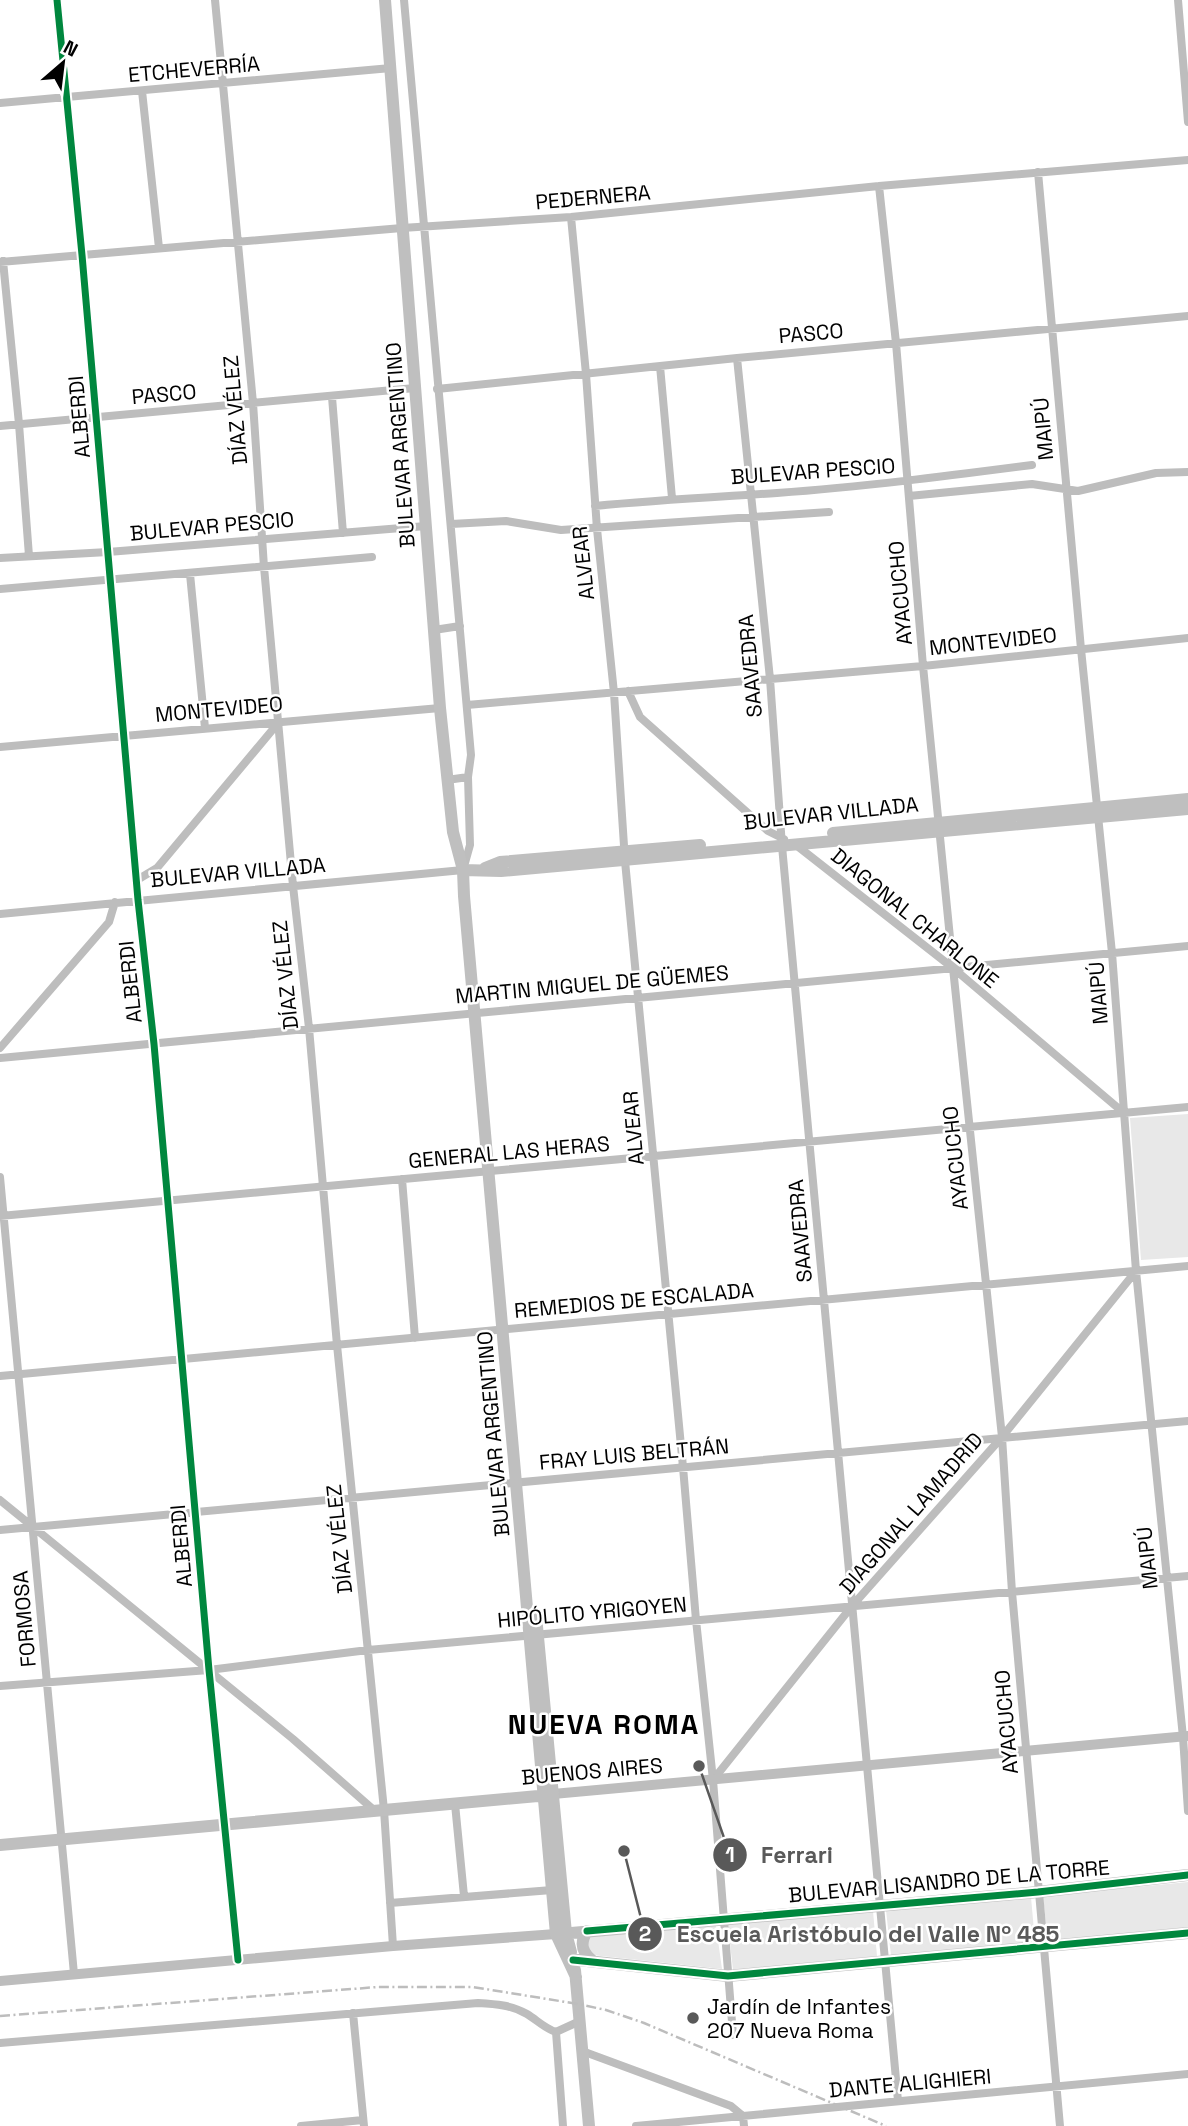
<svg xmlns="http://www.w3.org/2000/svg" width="1188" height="2126" font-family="'Space Grotesk',sans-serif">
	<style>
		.green { fill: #e8e8e8 }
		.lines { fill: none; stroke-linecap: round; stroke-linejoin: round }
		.minor { stroke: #bdbdbd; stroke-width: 8 }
		.tertiary { stroke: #bdbdbd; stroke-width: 10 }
		.secondary { stroke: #bfbfbf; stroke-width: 12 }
		.rail { stroke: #bdbdbd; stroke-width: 2.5; stroke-dasharray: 10 3.5 2 3.5; stroke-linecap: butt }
		.cycleway-casing { stroke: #fff; stroke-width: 11 }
		.cycleway { stroke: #00873e; stroke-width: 7 }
		.poi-dot { fill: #595959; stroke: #fff; stroke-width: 2.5 }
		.labels { text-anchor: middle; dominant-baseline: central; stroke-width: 5; stroke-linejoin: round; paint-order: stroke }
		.street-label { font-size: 21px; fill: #000; stroke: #fff }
		.poi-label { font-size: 21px; fill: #000; stroke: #fff; text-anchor: start }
		.district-label { font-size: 28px; font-weight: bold; letter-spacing: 2px; fill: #000; stroke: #fff }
		.leader { fill: none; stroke: #595959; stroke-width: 2.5 }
		.callout-dot { fill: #595959; stroke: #fff; stroke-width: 2.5 }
		.mark-label { font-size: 21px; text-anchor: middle; font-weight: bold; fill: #fff }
		.callout-label { font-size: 23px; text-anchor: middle; font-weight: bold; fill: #595959; stroke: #fff; stroke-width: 5; stroke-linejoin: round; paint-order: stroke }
	</style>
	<rect width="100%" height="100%" fill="#fff"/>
	<!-- green -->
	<path class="green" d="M1188,1114V1257L1141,1260L1130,1118Z
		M1188,1882V1927L1048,1941L1043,1896Z
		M1031,1897L1035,1942L891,1956L886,1910Z
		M873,1911L877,1956L733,1970L728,1925Z
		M716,1926L722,1969L592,1955L585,1946L588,1937Z"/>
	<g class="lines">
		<!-- minor -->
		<path class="minor" d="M57,0L82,255L138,900L154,1044L209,1670L238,1960
			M215,0L253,403L264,567L293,886L309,1028L337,1345L384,1810L393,1946
			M1178,0L1188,122
			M142,91L159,248
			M0,103L391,68
			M1038,172L1081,649L1112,953L1136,1271L1183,1737L1188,1811
			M879,186L896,343L923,666L953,968L1002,1437L1012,1592L1060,2126
			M571,217L586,374L597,529L614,693L625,861L683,1467L696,1620L713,1780L733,2035
			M3,261L19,424L29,556
			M0,262L402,228L571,217L879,186L1188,160
			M737,358L770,679L782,846L898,2101
			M660,366L672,498
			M437,389L737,358L1188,316
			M332,397L343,533
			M0,426L415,388
			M909,496L1032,484L1078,491L1156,473L1188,472
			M595,506C656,500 716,497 777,493C862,487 947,476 1032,465
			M451,524L506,521L561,530L829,512
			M0,558L108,552L426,526
			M190,574L205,728
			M0,589L372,557
			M434,630L460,626
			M628,691L640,717L768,831L784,839
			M467,705L923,666L1188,638
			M0,747L440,708
			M447,780L468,777
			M796,845L953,968L1124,1113
			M137,880L157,868L279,722
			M0,914L463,870L470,845L468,777L471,755L404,0
			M0,1048L109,922L115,902
			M0,1058L1188,946
			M0,1177L74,1974
			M402,1179L415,1338
			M0,1216L1188,1107
			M0,1376L1188,1266
			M0,1500L293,1739L375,1811
			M0,1530L1188,1421
			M0,1686L209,1670L368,1650L1188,1576
			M713,1780L852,1606L1002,1437L1136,1271
			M455,1804L464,1896
			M390,1903L552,1890
			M353,2013L364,2126
			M556,2032L563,2126
			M0,2043L478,2003C495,2004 512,2005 527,2014C537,2020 544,2028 556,2032L580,2021
			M582,2051L731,2106L743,2116L744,2126
			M301,2126L363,2120
			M636,2126L1188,2074"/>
		<!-- tertiary -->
		<path class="tertiary" d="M553,1794L1188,1736
			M0,1981L393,1946L556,1934"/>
		<!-- secondary -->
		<path class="secondary" d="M385,0L440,708L453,832L463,870L464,896L552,1890L556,1934L576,1977
			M833,833L1188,799
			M485,868L500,862L700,845
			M463,870L501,871L1188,809
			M536,1616L566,1933L571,1952
			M0,1845L549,1795
			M587,1931C579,1944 582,1953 594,1962
			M560,1934L1038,1892L1188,1875
			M568,1959L728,1976L1188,1933
			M575,1970L589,2126"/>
		<!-- rail -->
		<path class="rail" d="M0,2016L378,1987H473L578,2004L606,2010L644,2023L886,2126"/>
		<!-- cycleway casing -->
		<g class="cycleway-casing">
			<path id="cycleway" d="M57,0L82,255L138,900L154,1044L209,1670L238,1960
				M587,1931L1038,1892L1188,1875
				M573,1960L728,1976L1188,1933"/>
		</g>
		<!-- cycleway -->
		<use href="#cycleway" class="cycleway"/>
	</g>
	<!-- markers -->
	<circle class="poi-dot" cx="693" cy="2018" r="7"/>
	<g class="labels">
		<!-- street labels -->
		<g class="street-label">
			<text transform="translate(194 69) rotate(-5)">ETCHEVERRÍA</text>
			<text transform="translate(593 197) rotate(-5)">PEDERNERA</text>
			<text transform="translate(811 333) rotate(-5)">PASCO</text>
			<text transform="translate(164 394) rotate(-5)">PASCO</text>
			<text transform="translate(235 410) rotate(-95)">DÍAZ VÉLEZ</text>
			<text transform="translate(79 417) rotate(-95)">ALBERDI</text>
			<text transform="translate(1043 429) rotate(-95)">MAIPÚ</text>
			<text transform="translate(400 445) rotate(-94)">BULEVAR ARGENTINO</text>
			<text transform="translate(813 471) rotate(-4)">BULEVAR PESCIO</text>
			<text transform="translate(212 526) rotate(-5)">BULEVAR PESCIO</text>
			<text transform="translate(583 563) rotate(-96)">ALVEAR</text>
			<text transform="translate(900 593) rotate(-95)">AYACUCHO</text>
			<text transform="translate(993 641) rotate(-6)">MONTEVIDEO</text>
			<text transform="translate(750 666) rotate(-95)">SAAVEDRA</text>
			<text transform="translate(219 709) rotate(-5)">MONTEVIDEO</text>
			<text transform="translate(831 813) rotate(-6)">BULEVAR VILLADA</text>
			<text transform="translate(238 872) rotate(-5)">BULEVAR VILLADA</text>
			<text transform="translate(915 918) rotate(39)">DIAGONAL CHARLONE</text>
			<text transform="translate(285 975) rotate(-96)">DÍAZ VÉLEZ</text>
			<text transform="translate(130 982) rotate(-96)">ALBERDI</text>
			<text transform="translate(592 984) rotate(-5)">MARTIN MIGUEL DE GÜEMES</text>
			<text transform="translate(1098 993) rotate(-94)">MAIPÚ</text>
			<text transform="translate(633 1128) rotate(-95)">ALVEAR</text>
			<text transform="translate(509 1152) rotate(-5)">GENERAL LAS HERAS</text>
			<text transform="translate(955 1158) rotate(-96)">AYACUCHO</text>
			<text transform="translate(800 1231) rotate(-95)">SAAVEDRA</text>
			<text transform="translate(634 1300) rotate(-5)">REMEDIOS DE ESCALADA</text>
			<text transform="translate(493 1434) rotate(-95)">BULEVAR ARGENTINO</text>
			<text transform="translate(634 1454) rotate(-5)">FRAY LUIS BELTRÁN</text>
			<text transform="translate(911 1513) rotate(-49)">DIAGONAL LAMADRID</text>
			<text transform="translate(339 1539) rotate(-96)">DÍAZ VÉLEZ</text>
			<text transform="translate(181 1546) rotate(-95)">ALBERDI</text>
			<text transform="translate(1147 1558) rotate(-96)">MAIPÚ</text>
			<text transform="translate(592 1612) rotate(-5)">HIPÓLITO YRIGOYEN</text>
			<text transform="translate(24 1619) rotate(-95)">FORMOSA</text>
			<text transform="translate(1006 1722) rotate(-95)">AYACUCHO</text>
			<text transform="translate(592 1771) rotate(-5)">BUENOS AIRES</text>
			<text transform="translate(949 1881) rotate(-5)">BULEVAR LISANDRO DE LA TORRE</text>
			<text transform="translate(910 2083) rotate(-5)">DANTE ALIGHIERI</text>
		</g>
		<!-- poi labels -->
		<g class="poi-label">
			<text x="707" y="2006">Jardín de Infantes<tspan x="707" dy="24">207 Nueva Roma</tspan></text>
		</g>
		<!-- district labels -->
		<g class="district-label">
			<text x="604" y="1724">NUEVA ROMA</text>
		</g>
	</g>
	<!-- callouts -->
	<path class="leader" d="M699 1766L730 1855M624 1851L645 1934"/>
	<g class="callout-dot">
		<circle cx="699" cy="1766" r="7"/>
		<circle cx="624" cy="1851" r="7"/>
		<circle cx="730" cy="1855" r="18"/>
		<circle cx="645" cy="1934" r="18"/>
	</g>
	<g class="mark-label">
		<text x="730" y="1862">1</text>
		<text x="645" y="1941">2</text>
	</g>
	<g class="callout-label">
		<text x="797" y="1863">Ferrari</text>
		<text x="868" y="1942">Escuela Aristóbulo del Valle Nº 485</text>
	</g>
	<!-- north arrow -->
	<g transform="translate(63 63) rotate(28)" stroke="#ffffff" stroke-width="5" paint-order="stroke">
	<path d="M0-5L12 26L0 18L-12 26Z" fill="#000000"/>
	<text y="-10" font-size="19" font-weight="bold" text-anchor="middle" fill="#000000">N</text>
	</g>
</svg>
